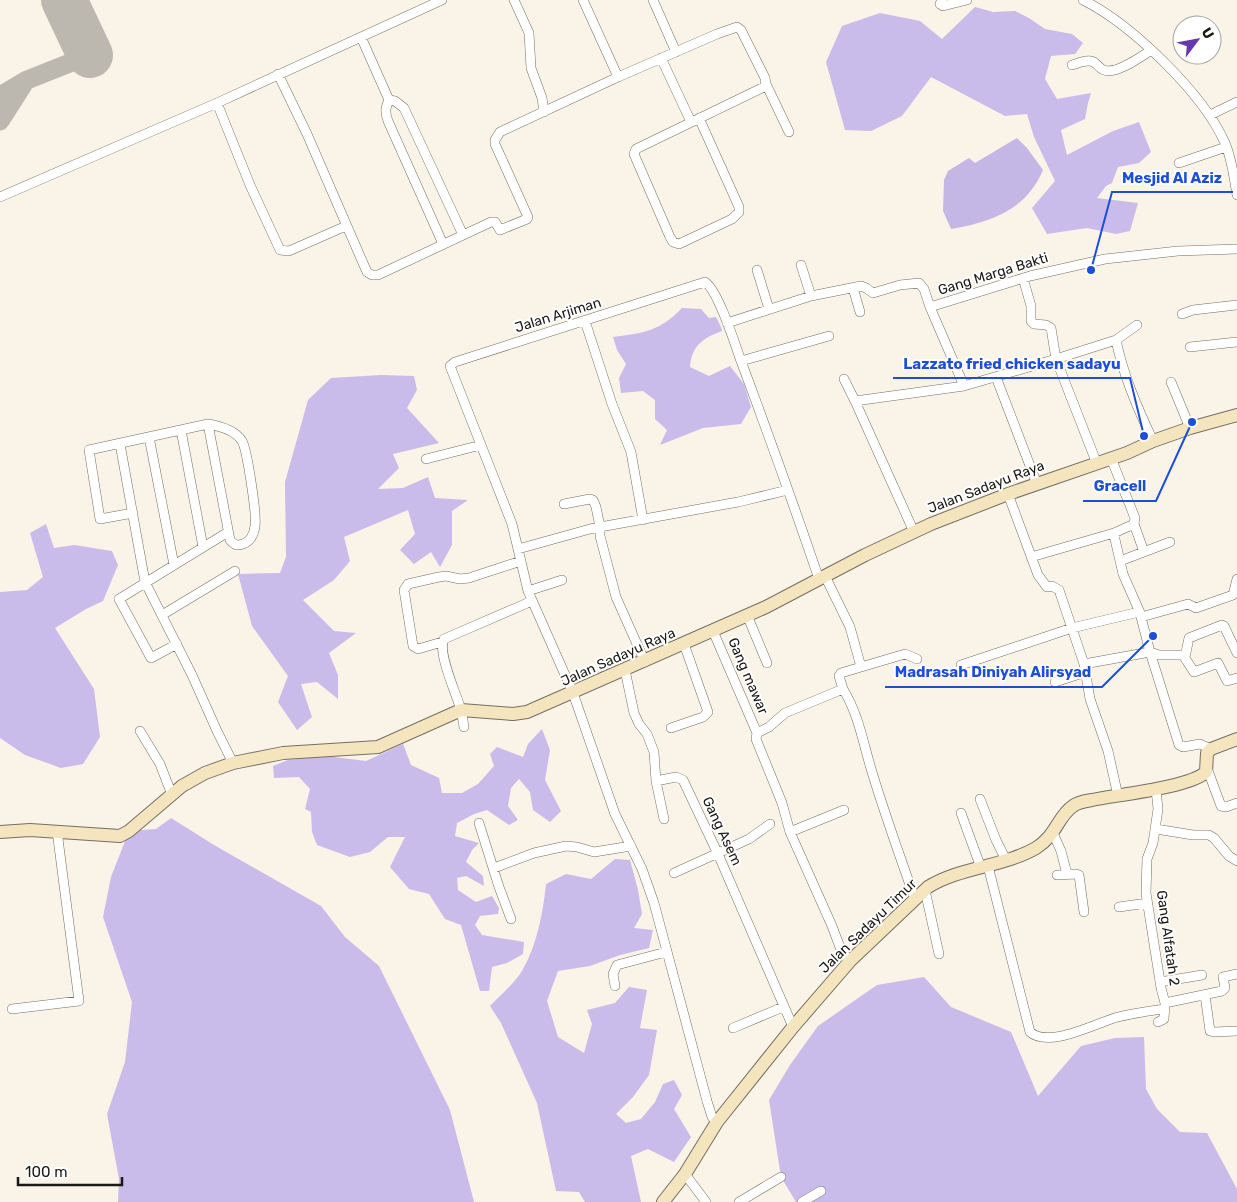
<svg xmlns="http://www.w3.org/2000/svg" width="1237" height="1202" font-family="Rubik,sans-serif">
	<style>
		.forest { fill: #c9bceb }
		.water { fill: #c4b7e5 }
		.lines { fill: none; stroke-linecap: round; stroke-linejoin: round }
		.taxiway { stroke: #bdb8af; stroke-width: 19 }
		.runway { stroke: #bdb8af; stroke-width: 46 }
		.street-casing { stroke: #746f65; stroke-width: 10 }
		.secondary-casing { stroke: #746f65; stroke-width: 14 }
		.street { stroke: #fff; stroke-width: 9 }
		.secondary { stroke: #f5e5bf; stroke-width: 12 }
		.labels { text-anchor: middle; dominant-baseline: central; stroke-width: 4; stroke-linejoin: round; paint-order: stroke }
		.street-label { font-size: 14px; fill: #1b1916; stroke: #fff }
		.leader { fill: none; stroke: #1d4ed8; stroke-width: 2 }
		.callout-dot { fill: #1d4ed8; stroke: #fff; stroke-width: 2 }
		.callout-label { font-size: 15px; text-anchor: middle; font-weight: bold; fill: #1d4ed8; stroke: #fff; stroke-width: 4; stroke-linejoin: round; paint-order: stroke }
	</style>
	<rect width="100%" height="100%" fill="#f9f3e8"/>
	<!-- forest -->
	<path class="forest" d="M975,7L993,12L1015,11L1029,18L1045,29L1072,34L1083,43L1075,54L1051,56L1045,79L1057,99L1091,93L1088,103L1085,119L1061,130L1067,155L1113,131L1139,122L1151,152L1139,163L1118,167L1112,183L1106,186L1097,198L1138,203L1130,231L1116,234L1087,228L1047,234L1032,208L1055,181L1034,137L1027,114L1005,116L931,77L902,116L871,131L845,130L826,62L842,26L880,13L920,21L942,39Z
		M682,308L701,309L709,318L716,317L721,327L722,331C703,338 692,345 690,367L709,376L730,366L744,384L751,407L741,424L703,428L660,445L667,430L655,419V400L643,391L621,393L619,378L626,364L617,350L613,337C644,333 660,331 682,308Z
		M381,375L414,376L417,390L407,408L439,443L393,454L399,468L378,489L403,488L428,477L435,498L468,500L452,511V545L440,567L431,552L414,564L400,550L415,534L408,510L344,537L350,561L334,580L303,600L334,631L356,633L329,653L338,675V699L317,682L301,684L312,717L297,730L278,702L288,676L252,626L238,574L280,573L286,557L285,482L308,400L331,378Z
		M46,524L54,548L74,545L112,551L118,565L103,601L86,609L55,628L94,689L100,737L83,764L61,768L25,755L0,738V592L27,590L43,577L30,533Z
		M542,729L550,750L545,780L561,811L550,822L533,810L530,792L519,779L511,788L508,806L518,820L509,825L487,810L474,814L457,823L455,836L479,843L472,850L466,862L483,876L484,886L466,876L457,878L458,890L476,902L492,896L499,908L498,914L480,916L475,925L482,935L524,942L523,954L507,963L492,967L489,991H480L461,925L445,919L429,894L409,889L390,867L405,837H388L370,852L350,857L317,845L312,832L311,812L305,809L310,789L299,777L274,778L273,766L288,760L326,756L366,761L403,744L411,765L439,778L442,793H462L478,784L494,766L490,754L497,747L523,757L528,744Z
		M171,818L214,845L321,906L345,937L379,966L450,1110L474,1202H118L119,1179L107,1114L125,1062L132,1002L103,917L111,877L129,831L156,829Z
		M615,859L630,860L638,890L642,914L634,928L653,930L649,948L620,955L590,966L558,971L547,1001L558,1037L584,1053L592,1024L587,1010L615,1003L629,987L647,990L640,1028L657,1030L649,1075L633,1097L616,1114L626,1123L641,1119L655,1102L663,1084L674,1080L682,1095L674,1109L691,1137L674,1162L648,1149L631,1156L641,1202H585L579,1192L556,1191L537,1103L501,1023L490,1006C500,995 514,984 522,971C537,945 543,913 546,884L566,874L591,879Z
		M924,977L951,1007L1011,1032L1038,1096L1081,1046L1115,1038L1144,1037L1146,1089L1157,1109L1180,1132L1207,1133L1237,1189V1202H796L781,1177L769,1100L790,1065L818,1026L877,985Z"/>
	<!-- water -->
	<path class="water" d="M1017,138L1027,148L1043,170C1026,210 992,222 951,229L943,211L944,180L948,171L969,158L975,163Z"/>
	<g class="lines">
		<!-- taxiway -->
		<path class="taxiway" d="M0,96L27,80L90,55
			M0,121L23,85"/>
		<!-- runway -->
		<path class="runway" d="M64,0L90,55"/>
		<!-- street casing -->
		<g class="street-casing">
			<path id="street" d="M514,0L529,33L531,68L542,98L544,112
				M583,0L618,77
				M653,0L676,52
				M942,0L940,4L943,6L967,0
				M1083,0C1131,24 1203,93 1225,143C1232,159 1234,178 1237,195
				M361,37L389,100L395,101L404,108L463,235
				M661,58L691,122
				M1072,65C1079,63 1089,58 1095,63C1098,65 1100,69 1104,70C1116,75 1140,57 1150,51
				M278,74L307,134L363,263L367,272L372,275H378L491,222H495L500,230L527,219L528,217L495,144V140L500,132L618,77L717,34L737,27L741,30L765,78L766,84L764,87L636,149L634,154L637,161L670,237L673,242L679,244L732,219L739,212V207L699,118
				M766,84L789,132
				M389,100C385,108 385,113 388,121L443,244
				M217,103L250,185L280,250L289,251L346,226
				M1210,115L1237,102
				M1179,163L1226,147
				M0,197L217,103L442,0
				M801,265L811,296
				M757,270L769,309
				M1023,278L1031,306V321L1034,324L1046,325L1051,328L1056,359L1116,340C1123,375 1138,409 1153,441
				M853,288L860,312
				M1182,314L1193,310L1237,305
				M585,321L612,404L631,452L643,520
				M727,323L811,296L861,286L866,288L873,293L900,285L919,283L924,289L930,307
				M1116,340L1137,325
				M1190,347L1237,342
				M741,361L829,336
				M996,377L1037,484
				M844,379L855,401L964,386
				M1171,382L1190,428
				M855,401L914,532
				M181,430L203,547
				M149,437L174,565
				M120,444L145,582L192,675L217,731L233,763
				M1111,458L1135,518L1134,524L1114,533V535L1123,574L1141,615
				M426,459L481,445
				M1097,464L1056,359L964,386L930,307L1030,276L1105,259L1178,251L1237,249
				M1008,494L1038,575L1047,587L1052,586L1059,590L1084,664L1090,699L1108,751L1118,796
				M133,513L100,519L89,450L208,424C220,426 235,430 242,441C247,449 257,515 255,526C254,534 251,541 243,544C237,546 234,545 230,540L208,424
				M1134,524L1144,552
				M518,549L590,529L600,527L596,507L593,500L590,499L564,504
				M1031,557L1114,533
				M1120,561L1170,542
				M825,576L850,627L861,667L841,673L839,676L843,689
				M528,591L562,580
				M162,615L235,571
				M747,615L767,663
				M713,631L757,733
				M442,642L418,649L413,646L404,590L408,584L439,577L446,576L460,579L469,578L521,561
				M177,644L151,658L119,599L228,532
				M1150,652L1179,745L1183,747L1200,744L1211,749
				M1150,652L1159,655H1183L1194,672L1218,663L1227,681L1237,678
				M1185,657L1189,638L1222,625L1224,626L1237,653
				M645,662L616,597L600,536V527L738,502L788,490
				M1084,664L1150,652L1141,617L1188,604L1196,608L1233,595L1237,579
				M961,665L1072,628L1139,612
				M861,667L905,654L917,659
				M625,670L634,713L639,724L647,734L654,752L656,781L676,777L683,780L718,854L793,1027
				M1055,682L1086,672
				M464,727C463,720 462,713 460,707C456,693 437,652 444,639L532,601
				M671,728L703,717L708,712L684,644
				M140,731L160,764L172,795
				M1207,768L1221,806L1226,807L1237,803
				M656,781L664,819
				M1156,789L1158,809L1153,843L1147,859L1146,893L1161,988L1165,1003L1222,991L1225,988L1223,977L1237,974
				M980,799L996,840L1006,860
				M961,813L981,868
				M479,823L499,887L511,919
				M1156,829L1193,835H1209L1214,838L1229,856L1237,861
				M790,832L844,810
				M1053,833L1061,851L1067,874
				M988,866L1030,1032C1049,1049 1098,1022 1118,1017C1133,1013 1149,1011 1164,1009
				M494,868L534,853L566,846L577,847L594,852L631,846
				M674,873L749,839L770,824
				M1057,875L1076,874L1079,875L1084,912
				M925,890L939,954
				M1119,907L1147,903
				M850,961L841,950L832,926L790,832L782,803L756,739L757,733L769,727L785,713L843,689C859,715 863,743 872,772C885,815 900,857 915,899
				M1160,982L1202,975
				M615,986L613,974L617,965L666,952
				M1205,995L1210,1031L1214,1032L1237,1031
				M12,1009L79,1001L57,831
				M1158,1022L1164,1019L1165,1004
				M733,1028L783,1007
				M717,1122L712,1117L707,1101L654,903L642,869L615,814L573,693L528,591L512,524L450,366L455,362L705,282C718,290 735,344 741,361C768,433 794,506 819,579
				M685,1174L706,1202
				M739,1202L781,1177
				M802,1202L821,1191"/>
		</g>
		<!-- secondary casing -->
		<g class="secondary-casing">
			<path id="secondary" d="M0,832L30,830L120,836L129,831L182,786L205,773L233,763L283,753L378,747L461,710L513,714L527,712L766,607L865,555L931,524L1008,494L1127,453L1153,441L1190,428L1237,415
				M663,1202L685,1174L717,1122L793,1027L850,961L928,887C960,867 1003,867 1036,848C1056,836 1058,816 1073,806C1078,802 1086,801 1092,800C1116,795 1191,787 1206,772L1207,753L1211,749L1237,739"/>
		</g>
		<!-- street -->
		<use href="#street" class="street"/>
		<!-- secondary -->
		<use href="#secondary" class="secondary"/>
	</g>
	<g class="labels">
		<!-- street labels -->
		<g class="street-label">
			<text transform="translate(993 274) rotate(-17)">Gang Marga Bakti</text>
			<text transform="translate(558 315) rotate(-17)">Jalan Arjiman</text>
			<text transform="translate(986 487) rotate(-21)">Jalan Sadayu Raya</text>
			<text transform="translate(618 657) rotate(-24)">Jalan Sadayu Raya</text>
			<text transform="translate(748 676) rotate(67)">Gang mawar</text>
			<text transform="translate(722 831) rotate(65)">Gang Asem</text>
			<text transform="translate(868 926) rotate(-44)">Jalan Sadayu Timur</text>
			<text transform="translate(1168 938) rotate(82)">Gang Alfatah 2</text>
		</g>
	</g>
	<!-- callouts -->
	<path class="leader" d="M1091 270L1112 192H1233M1144 436L1130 378H893M1192 422L1156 501H1083M1153 636L1102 687H885"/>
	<g class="callout-dot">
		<circle cx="1091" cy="270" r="5"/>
		<circle cx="1144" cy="436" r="5"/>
		<circle cx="1192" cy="422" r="5"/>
		<circle cx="1153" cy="636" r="5"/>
	</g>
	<g class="callout-label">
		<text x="1172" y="183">Mesjid Al Aziz</text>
		<text x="1012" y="369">Lazzato fried chicken sadayu</text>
		<text x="1120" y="491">Gracell</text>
		<text x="993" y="677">Madrasah Diniyah Alirsyad</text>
	</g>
	<!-- north arrow -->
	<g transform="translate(1197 40) rotate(58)"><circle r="24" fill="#ffffff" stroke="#a4a3a2"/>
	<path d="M0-4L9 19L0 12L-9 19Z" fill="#6837ae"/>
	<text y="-8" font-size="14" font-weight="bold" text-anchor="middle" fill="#1b1916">U</text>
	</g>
	<!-- scale -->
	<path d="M18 1177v8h104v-8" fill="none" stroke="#1b1916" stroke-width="2.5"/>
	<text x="25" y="1177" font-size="15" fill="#1b1916" stroke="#ffffff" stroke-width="4" paint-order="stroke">100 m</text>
</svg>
